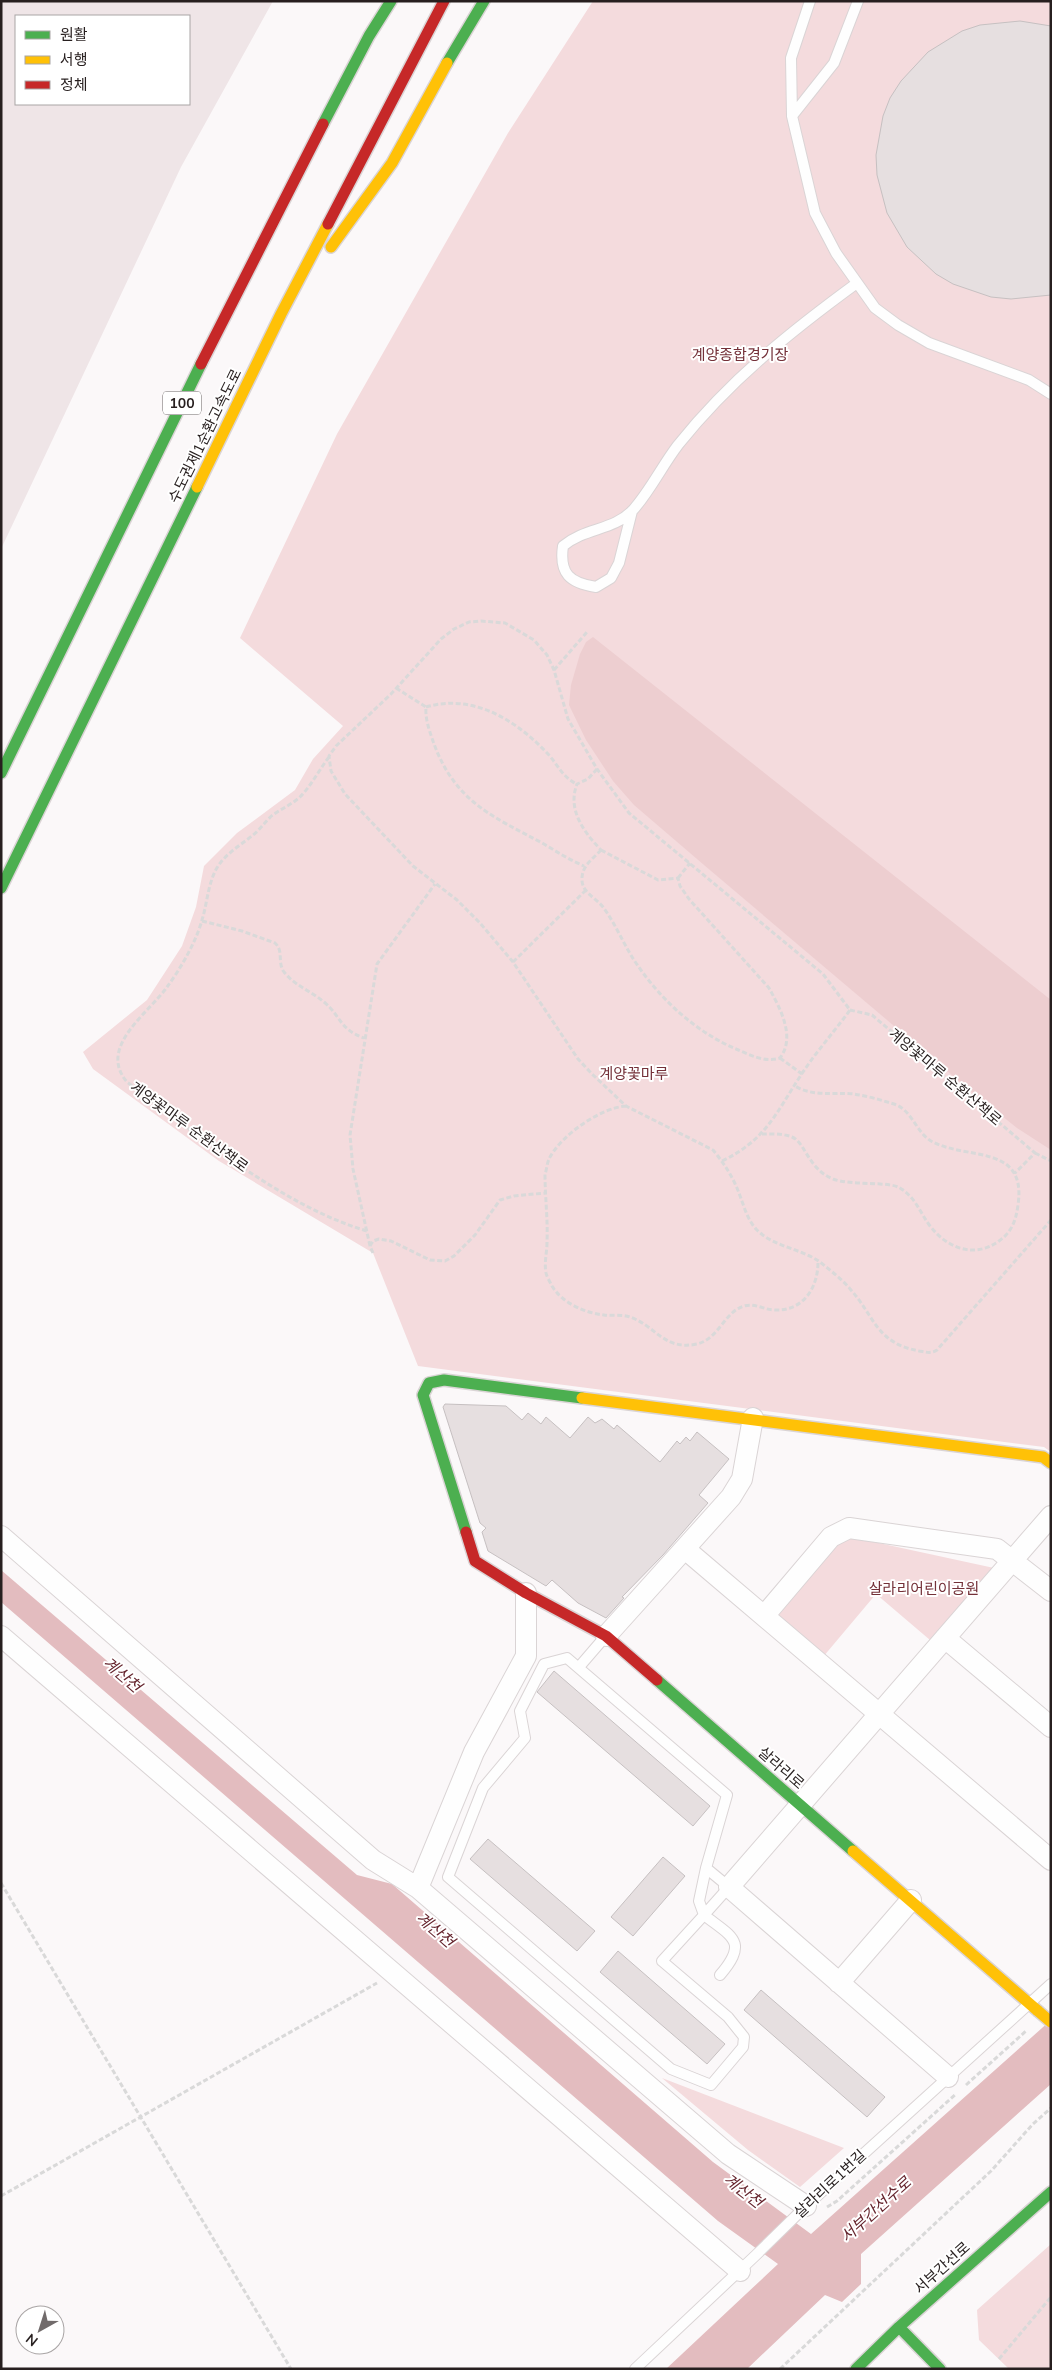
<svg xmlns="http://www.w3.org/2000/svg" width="1052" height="2370" font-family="'Nunito Sans','Noto Sans KR',sans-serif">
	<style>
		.built { fill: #efe5e7; fill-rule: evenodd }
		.green { fill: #f4dbdd }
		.forest { fill: #edced0 }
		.water { fill: #e3bcbf }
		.building { fill: #e6dfe0; stroke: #c6c0c1 }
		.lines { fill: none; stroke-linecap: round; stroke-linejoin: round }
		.lane-casing { stroke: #dad4d5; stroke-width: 12 }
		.street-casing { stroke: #dad4d5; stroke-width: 22 }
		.fast-casing { stroke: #dad4d5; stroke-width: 14 }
		.slow-casing { stroke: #dad4d5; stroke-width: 14 }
		.jam-casing { stroke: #dad4d5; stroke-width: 14 }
		.path { stroke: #d9d9d9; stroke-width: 3; stroke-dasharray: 5 2.5; stroke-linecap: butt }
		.lane { stroke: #fefefe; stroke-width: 10 }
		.street { stroke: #fefefe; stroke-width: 20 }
		.fast { stroke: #4caf50; stroke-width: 11 }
		.slow { stroke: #ffc107; stroke-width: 11 }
		.jam { stroke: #c62828; stroke-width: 11 }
		.slow-bridge-casing { stroke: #dad4d5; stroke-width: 14; stroke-linecap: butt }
		.slow-bridge { stroke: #ffc107; stroke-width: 11 }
		.labels { text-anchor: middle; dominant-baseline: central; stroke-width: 4; stroke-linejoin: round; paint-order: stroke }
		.shield { fill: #fff; stroke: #686262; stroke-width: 1 }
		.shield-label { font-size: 14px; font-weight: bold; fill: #271f1f }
		.park-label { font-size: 15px; fill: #743139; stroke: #fff }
		.street-label { font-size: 15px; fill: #271f1f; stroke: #fff }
		.water-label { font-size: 16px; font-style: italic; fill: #65242d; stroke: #fff }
	</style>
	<rect width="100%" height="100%" fill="#fbf8f9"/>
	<!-- built -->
	<path class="built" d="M1,1H273L181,167L1,549ZM16,16H189V104H16Z"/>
	<!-- green -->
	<path class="green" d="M593,1H1051V1452L1044,1447L418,1366L373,1253L219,1161L93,1069L83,1052L147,1000L182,946L196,907L204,866L237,833L295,790L313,759L343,726L240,638L337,434L508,133Z
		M851,1537L994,1568L930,1640L876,1594L823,1657L774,1615L839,1539Z
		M662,2078L844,2148L800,2187L748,2150Z
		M1051,2244V2369H1009L979,2340L977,2310Z"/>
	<!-- forest -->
	<path class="forest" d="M593,637L1051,1000V1150L1017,1128L972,1092L704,865L634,805L613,781L586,740L569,705L571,685L580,654L586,642Z"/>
	<!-- water -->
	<path class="water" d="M1,1570L357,1875L392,1884L713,2162L811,2234L1051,2020V2084L861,2254V2284L842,2302L825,2295L747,2369H666L778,2264L718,2221L1,1602Z"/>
	<!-- building -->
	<path class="building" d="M1020,21L1051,26V295L1011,299L991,297L953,284L936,274L907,247L887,213L877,175L876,155L883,116L890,98L901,81L928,52L962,31L980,25Z
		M445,1404L506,1406L522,1420L528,1413L541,1424L546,1417L570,1438L588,1417L595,1423L602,1419L614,1429L617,1425L660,1462L677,1441L680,1444L686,1437L690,1441L697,1432L729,1459L699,1495L708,1503L663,1555L622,1597L624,1598L606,1618L578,1603L552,1580L546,1586L488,1551L482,1532L486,1528L480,1523L443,1407Z
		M554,1671L710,1806L693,1826L537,1692Z
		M488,1839L595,1931L577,1951L470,1859Z
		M663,1857L685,1876L633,1936L611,1917Z
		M618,1951L725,2044L707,2064L600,1972Z
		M761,1990L885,2097L867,2117L744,2010Z"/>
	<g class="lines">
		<!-- lane casing -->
		<g class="lane-casing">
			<path id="lane" d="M810,1L791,58L792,116L815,213L836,253L875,308L898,325L929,343L1029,380L1051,394
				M792,116L834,63L858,1
				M632,511L619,563L611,578L596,587C570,583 559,574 563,546C586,527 613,531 633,510C650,491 662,466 678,445C730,380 790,332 857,283
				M579,1667L604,1638
				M706,1868L699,1901L704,1915L662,1961L728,2017L744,2037L743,2047L711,2085L671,2069L448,1877L483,1788L525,1738L520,1711L544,1664L567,1658L727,1795L706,1868L729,1887L704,1915C732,1937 749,1941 720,1975
				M635,2369L756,2255L806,2206L1051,1984"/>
		</g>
		<!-- street casing -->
		<g class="street-casing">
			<path id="street" d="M1,1536L373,1860L418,1888
				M685,1549L1051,1860
				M526,1593V1656L474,1752L418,1888L728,2154L806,2206
				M764,1616L831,1537L849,1528L997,1549L1051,1591
				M1,1636L740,2271
				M606,1636L731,1497L742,1479L753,1418
				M945,1638L1051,1727
				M839,1983L911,1900
				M948,2077L729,1887L1051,1516"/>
		</g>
		<!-- fast casing -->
		<g class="fast-casing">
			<path id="fast" d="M447,63L484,1
				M323,124L369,36L391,1
				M1,773L201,364
				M1,888L197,487
				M466,1532L423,1395L429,1383L444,1380L582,1398
				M657,1680L853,1851
				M899,2327L940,2369
				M856,2369L899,2327L1051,2192"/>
		</g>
		<!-- slow casing -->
		<g class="slow-casing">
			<path id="slow" d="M331,247L392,163L447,63
				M197,487L281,314L328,224
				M582,1398L1043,1457L1051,1463
				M853,1851L1038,2011"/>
		</g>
		<!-- jam casing -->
		<g class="jam-casing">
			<path id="jam" d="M328,224L444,1
				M201,364L323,124
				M466,1532L475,1561L526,1593L606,1636L657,1680"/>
		</g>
		<!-- path -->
		<path class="path" d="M554,670L587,632
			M396,688L426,707C425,720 430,732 434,744C456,803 494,817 544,844C557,852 570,860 584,866
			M426,707C474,693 517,721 548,754C558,765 563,778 577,784
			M329,757C319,770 311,786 300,797C292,804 283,808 274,814C266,820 261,829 253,835C242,844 230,851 221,862C208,878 208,901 202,920C196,942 181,968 167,987C149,1013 97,1047 127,1082C197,1134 282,1206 367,1231
			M597,769L588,779L577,784C567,810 584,832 601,850
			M601,850L658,880L678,878L680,886L689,899L769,988C780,1008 796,1037 780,1058C766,1063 750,1055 736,1049C694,1031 659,998 634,960C623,943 615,923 603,907C596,898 583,893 582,881C581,866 592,860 601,850Z
			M678,878L690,863
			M202,921L242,931L275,943C284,951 277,962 284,972C295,986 311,991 324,1002C341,1016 339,1029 364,1038
			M513,962L585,891
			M850,1010L872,1015L1035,1153L1015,1173
			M780,1058L802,1074
			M626,1106C600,1108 561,1135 549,1159C547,1163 547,1169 545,1174C545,1197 548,1220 547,1242C547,1253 544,1262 546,1273C547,1277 550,1282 552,1286C562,1303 585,1313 604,1315C612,1316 622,1314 630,1317C656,1326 664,1351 697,1344C719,1339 724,1312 744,1306C754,1303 763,1309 773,1310C803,1312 818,1288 818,1262
			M762,1134C771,1134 782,1133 792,1137C805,1142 808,1169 833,1179C852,1186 889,1181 900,1188C916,1198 919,1211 930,1226C947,1248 974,1259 999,1241C1012,1232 1016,1220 1018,1205C1027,1143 967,1161 931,1141C916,1132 912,1110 894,1104C881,1100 867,1096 854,1094C833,1092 813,1097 795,1086
			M1035,1153L1051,1161
			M722,1161C766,1140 776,1113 801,1075C816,1052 834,1032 850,1010L823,974L629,813L597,769L568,719L554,670L547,655L534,640L505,623L481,621L469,622L454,629L441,639L391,694L336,746L329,756L331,771L345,794L413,866L457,900L480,923L513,962L578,1059L592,1074L626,1106L713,1150C723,1162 731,1174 737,1188C743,1202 746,1218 756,1229C773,1247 800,1248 820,1262C831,1271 842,1279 851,1290C875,1317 876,1343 919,1351C926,1352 931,1354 937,1350L1051,1220
			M370,1246L353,1169L350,1135L377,964L435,884
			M373,1253L370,1246L373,1241L379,1239L391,1241L430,1260L445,1261L454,1256L475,1235L500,1200L514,1196L545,1193
			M1,1883L291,2369
			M966,2085L1026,2031
			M1,2196L377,1983
			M827,2207L837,2201L956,2094
			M999,2359L1051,2297
			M780,2369L991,2171L1033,2124L1051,2108"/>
		<!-- lane -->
		<use href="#lane" class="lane"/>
		<!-- street -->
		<use href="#street" class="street"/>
		<!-- fast -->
		<use href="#fast" class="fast"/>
		<!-- slow -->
		<use href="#slow" class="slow"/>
		<!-- jam -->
		<use href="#jam" class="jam"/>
		<!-- slow-bridge casing -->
		<g class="slow-bridge-casing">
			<path id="slow-bridge" d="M1038,2011L1051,2022"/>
		</g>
		<!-- slow-bridge -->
		<use href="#slow-bridge" class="slow-bridge"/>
	</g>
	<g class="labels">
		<!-- shield labels -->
		<rect class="shield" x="163" y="391.5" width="38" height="23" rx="4"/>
		<g class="shield-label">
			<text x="182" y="403">100</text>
		</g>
		<!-- park labels -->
		<g class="park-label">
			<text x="740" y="355">계양종합경기장</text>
			<text x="634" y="1074">계양꽃마루</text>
			<text x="924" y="1589">살라리어린이공원</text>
		</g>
		<!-- street labels -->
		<g class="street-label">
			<text transform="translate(205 436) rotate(-64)">수도권제1순환고속도로</text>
			<text transform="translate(945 1077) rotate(40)">계양꽃마루 순환산책로</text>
			<text transform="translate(189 1127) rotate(36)">계양꽃마루 순환산책로</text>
			<text transform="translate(781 1768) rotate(41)">살라리로</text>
			<text transform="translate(830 2184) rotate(-43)">살라리로1번길</text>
			<text transform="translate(942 2268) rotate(-42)">서부간선로</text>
		</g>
		<!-- water labels -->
		<g class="water-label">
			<text transform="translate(122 1675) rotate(41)">계산천</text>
			<text transform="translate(435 1930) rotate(41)">계산천</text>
			<text transform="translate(743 2191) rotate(38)">계산천</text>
			<text transform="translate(876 2210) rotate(-42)">서부간선수로</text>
		</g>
	</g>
	<!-- border -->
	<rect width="1052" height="2370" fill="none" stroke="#271f1f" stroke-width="5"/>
	<!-- legend -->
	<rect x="15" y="15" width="175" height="90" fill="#ffffff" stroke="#a9a5a5"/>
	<rect x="25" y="31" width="25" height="8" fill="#4caf50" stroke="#a9a5a5"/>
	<text x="60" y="40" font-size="15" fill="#271f1f">원활</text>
	<rect x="25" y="56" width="25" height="8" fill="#ffc107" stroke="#a9a5a5"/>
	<text x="60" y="65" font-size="15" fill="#271f1f">서행</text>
	<rect x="25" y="81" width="25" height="8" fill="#c62828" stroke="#a9a5a5"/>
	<text x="60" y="90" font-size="15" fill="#271f1f">정체</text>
	<!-- north arrow -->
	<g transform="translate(40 2330) rotate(219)"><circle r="24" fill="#ffffff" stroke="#a9a5a5"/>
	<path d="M0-4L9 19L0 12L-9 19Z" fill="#716b6b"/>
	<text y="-8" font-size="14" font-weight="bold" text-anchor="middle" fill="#271f1f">N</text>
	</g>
</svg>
